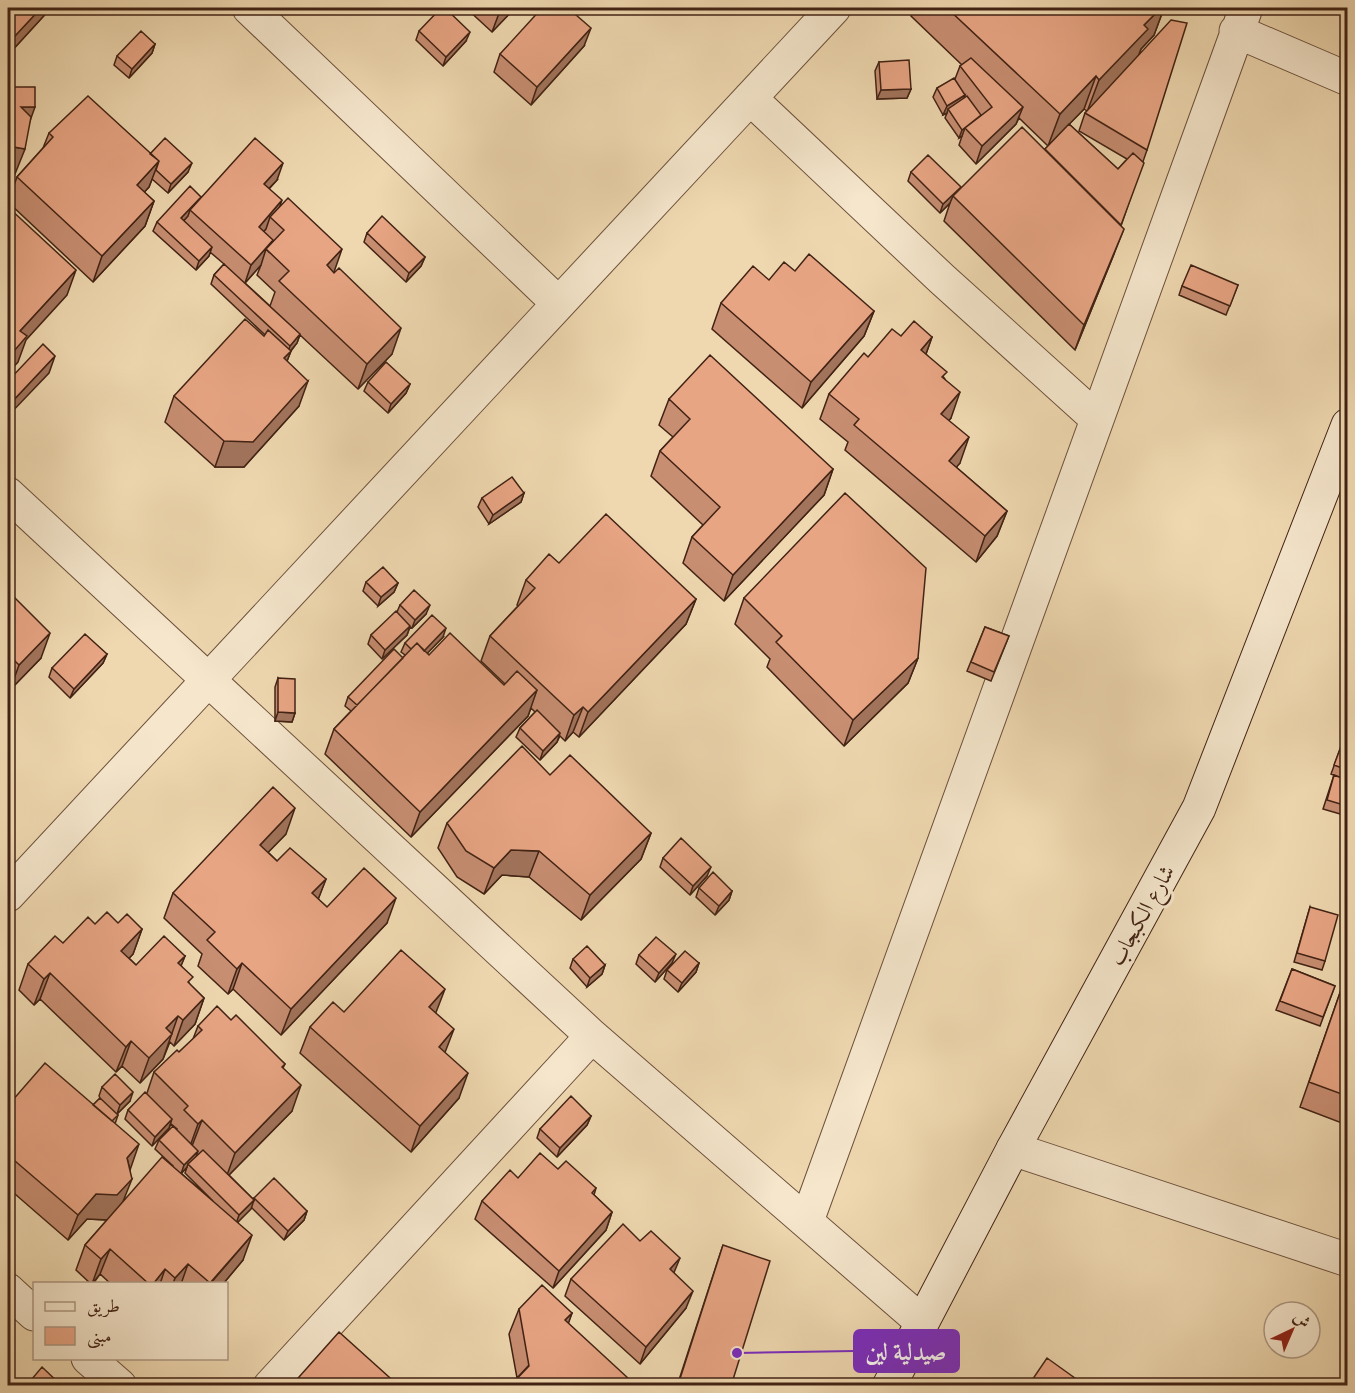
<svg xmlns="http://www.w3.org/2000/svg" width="1355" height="1393" font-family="'Gentium Book Plus',Amiri,serif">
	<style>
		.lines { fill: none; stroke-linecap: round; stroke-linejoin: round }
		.minor-casing { stroke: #6c503b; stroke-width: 35 }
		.secondary-casing { stroke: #412214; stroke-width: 35 }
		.minor { stroke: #f5e6cc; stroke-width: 33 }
		.secondary { stroke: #f5e6cc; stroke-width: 33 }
		.wall { fill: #c88e72; stroke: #412214; stroke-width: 1.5; fill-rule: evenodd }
		.shaded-wall { fill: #a2745c; stroke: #412214; stroke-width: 1.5 }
		.building { fill: #e8a584; stroke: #412214; stroke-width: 1.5 }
		.labels { text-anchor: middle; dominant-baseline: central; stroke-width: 6; stroke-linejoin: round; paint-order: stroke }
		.street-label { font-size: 22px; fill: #412214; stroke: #f5e6cc }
		.leader { fill: none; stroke: #7b2cbf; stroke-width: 2 }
		.callout-dot { fill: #7b2cbf; stroke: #f5e6cc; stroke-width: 2 }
		.callout { fill: #7b2cbf; stroke: #7b2cbf; stroke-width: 2 }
		.callout-label { font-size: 24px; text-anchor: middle; font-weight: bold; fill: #fff }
	</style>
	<rect width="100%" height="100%" fill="#efd8b0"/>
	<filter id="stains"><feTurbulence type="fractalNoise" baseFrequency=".00333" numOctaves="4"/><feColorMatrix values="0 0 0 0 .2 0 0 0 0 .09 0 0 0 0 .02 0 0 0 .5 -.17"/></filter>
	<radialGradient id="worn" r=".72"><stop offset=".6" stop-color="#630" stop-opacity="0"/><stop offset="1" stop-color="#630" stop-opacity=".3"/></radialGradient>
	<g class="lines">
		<!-- minor casing -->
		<g class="minor-casing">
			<path id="minor" d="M249,8L558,303
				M1236,31L1348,79
				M750,98L942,279L1096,418
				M8,494L592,1036L922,1322
				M8,895L834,8
				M1013,1149L1348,1260
				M807,1221L1246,8
				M8,1290L34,1314
				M88,1358L120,1386
				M270,1386L592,1036"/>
		</g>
		<!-- secondary casing -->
		<g class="secondary-casing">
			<path id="secondary" d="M889,1386L1013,1149L1199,808L1348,425"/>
		</g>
		<!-- minor -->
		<use href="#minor" class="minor"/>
		<!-- secondary -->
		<use href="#secondary" class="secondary"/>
	</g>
	<!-- wall -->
	<path class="wall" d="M8,8H51L8,55Z
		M466,8H515L492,32Z
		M914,8H1164L1154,35L1141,49L1139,55L1147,150L1121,226L1114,254L1075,350L944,221L950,203L940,213L908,181L911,172L960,189L1045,149L1048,146L1019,118L1016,124L976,164L959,145L962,136L959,138L945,118L947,113L943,115L933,97L937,88L955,79L960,66L962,65L911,16ZM1084,109L1087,111L1085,113L1079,131L1127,159L1118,169L1069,124Z
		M419,31L466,41L443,66L416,40Z
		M155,44L152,53L129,78L114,65L117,56Z
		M584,46L531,105L494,72L500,54Z
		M879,62L911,89L907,98L877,99L875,71Z
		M49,133L150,154L188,172L168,193L152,179L149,187L144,192L154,201L145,226L93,282L8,202L17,177L43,148Z
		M277,180L269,189L280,207L334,272L392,354L358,389L300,335L297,343L291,351L287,361L299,406L244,467H215L165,422L174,396L265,335L211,284L214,275L224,264L210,252L209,256L196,270L153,231L157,222L201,197L200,200ZM261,265L257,275L275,292L270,306L245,283Z
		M367,233L425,257L421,266L406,282L364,242Z
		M795,271L874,311L864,336L802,408L712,329L721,303L769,280Z
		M1238,285L1226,315L1179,295L1182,286Z
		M901,336L932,337L926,354L945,379L951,418L949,420L960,463L956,467L1007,511L997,536L976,562L845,450L848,442L820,419L829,394L868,357Z
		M368,382L410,384L406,393L388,413L364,391Z
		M669,399L833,469L824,495L724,601L683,563L692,537L703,525L651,476L660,451L673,437L659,425Z
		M524,493L521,502L489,524L478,507L482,498Z
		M559,563L696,599L686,624L579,737L573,732L565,741L560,736L557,742L540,760L516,737L520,728L535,712L531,708L528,716L411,837L325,754L334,729L351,711L345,706L348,697L403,658L405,655L401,652L405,643L443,637L427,653L429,655L504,685L505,684L481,661L490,636L518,606L517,605L526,580Z
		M366,582L398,583L394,592L378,606L363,591Z
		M8,596L41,658L10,690L8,688Z
		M744,598L918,658L908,683L844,746L767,667L770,659L735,624Z
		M400,605L426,614L412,628L410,627L407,635L382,659L368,644L371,635L397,612Z
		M985,627L1009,636L991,681L967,671Z
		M107,654L103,663L70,698L49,677L52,668Z
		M278,678L295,713L292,722L275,721V687Z
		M1343,741L1347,743V816L1323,809L1334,775L1341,778L1331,774Z
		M550,775L651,833L641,859L581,920L529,877L502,875L484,894L457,877L438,848L447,823Z
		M286,834L268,852L277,861L326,879L318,899L327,907L387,923L281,1035L233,989L228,994L198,966L202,954L164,918L173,893Z
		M663,858L707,876L690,895L660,867Z
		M699,888L732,891L729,900L715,915L696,897Z
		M1310,907L1325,961L1322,970L1294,962Z
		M118,923L142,929L133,954L129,958L136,965L185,956L181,965L190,985L204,998L195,1024L174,1046L170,1042L163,1059L140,1083L122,1066L116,1072L40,999L34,1005L19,990L28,964L95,924Z
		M639,955L672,963L655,982L636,964Z
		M573,959L605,965L602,974L587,987L570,968Z
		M699,963L696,972L678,992L664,979L667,970Z
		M1292,969L1335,986L1320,1026L1276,1010Z
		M1342,987L1347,989V1125L1300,1107Z
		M344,1012L436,1014L445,1052L459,1098L411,1152L300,1053L310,1027Z
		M231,1020L285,1064L283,1068L292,1111L229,1175L254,1200V1198L307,1211L304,1220L284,1240L251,1207L238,1222L243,1260L223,1284H111L100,1274L93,1284H91L76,1270L85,1245L107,1220L87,1219L68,1240L8,1188V1111L11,1102L93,1105L100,1098L99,1096L102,1087L130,1101L117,1114L118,1115L115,1124L130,1170L124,1200L173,1166L155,1149L159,1140L177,1129L171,1124L169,1128L152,1146L125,1119L128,1110L147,1093L154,1072L179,1052L193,1039L198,1026ZM187,1167L185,1173L213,1201L181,1173Z
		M591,1116L587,1125L557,1157L537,1138L540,1129Z
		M558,1169L596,1188L594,1195L612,1212L606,1230L553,1288L475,1219L482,1201L518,1178Z
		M723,1245L731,1386H677L717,1263Z
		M674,1273L686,1308L640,1364L565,1296L571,1279Z
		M519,1309L572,1313L568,1323L517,1378L509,1334Z"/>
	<!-- shaded-wall -->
	<path class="shaded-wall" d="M41,8H51L8,55L14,37Z
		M501,8H515L492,32Z
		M1161,8H1164L1154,35L1141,49L1136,62L1087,112L1099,80L1144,25Z
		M591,28L584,46L531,105L537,87Z
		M470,32L466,41L443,66L446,57Z
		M155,44L152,53L129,78L132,69Z
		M1096,76L1084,109L1048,146L1060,114Z
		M911,89L907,98L877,99L881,90Z
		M965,95L962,104L948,109L947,113L943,115L947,106Z
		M21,107H35L26,132Z
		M1023,107L1016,124L976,164L982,146Z
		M982,116L965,128L962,136L959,138L962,130Z
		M8,146L25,149L15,174L8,173Z
		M159,161L149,187L127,211L137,185Z
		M192,163L188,172L168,193L171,184Z
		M283,163L277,180L257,201L264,184Z
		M961,187L953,196L950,203L940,213L943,204Z
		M201,197L198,206L190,210L188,216L178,227L181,218Z
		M282,200L276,218L270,217L266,229L252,244L259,227Z
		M154,201L145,226L93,282L102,256Z
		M1124,229L1114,254L1075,350L1084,325Z
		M273,240L269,252L266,249L261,265L245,283L251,265Z
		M212,247L209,256L196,270L199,261Z
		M342,249L333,275L327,265Z
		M425,257L421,266L406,282L409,273Z
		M76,270L67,295L26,340L18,362L8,373V358L20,331Z
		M874,311L864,336L802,408L811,382Z
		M401,328L392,354L358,389L367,364Z
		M300,334L297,343L287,355L290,346Z
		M932,337L923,362L921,350Z
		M291,351L281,376L284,358Z
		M55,356L49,373L8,416V406Z
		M308,381L299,406L244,467H215L224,441Z
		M410,384L406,393L388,413L391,404Z
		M960,392L951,418L932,439L941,414Z
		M969,437L960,463L940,487L949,461Z
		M833,469L824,495L724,601L733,575Z
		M524,493L521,502L489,524L493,515Z
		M1007,511L997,536L976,562L985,536Z
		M398,583L394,592L378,606L381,597Z
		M696,599L686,624L579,737L588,712Z
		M430,605L426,614L412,628L415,620Z
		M410,626L407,635L382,659L385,650Z
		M446,628L443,637L416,665L419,656Z
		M50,633L41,658L10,690L19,665Z
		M107,654L103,663L70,698L74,689Z
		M12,658L8,671V663Z
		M918,658L908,683L844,746L853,720Z
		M537,690L528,716L411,837L420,812Z
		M583,707L573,732L565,741L574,715Z
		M278,712L295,713L292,722L275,721Z
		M560,733L557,742L540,760L543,751Z
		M295,808L286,834L251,870L260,845Z
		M651,833L641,859L581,920L590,895Z
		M511,850L539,851L529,877L502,875L484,894L494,868Z
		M711,867L707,876L690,895L693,886Z
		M326,879L316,905L312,893Z
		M732,891L729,900L715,915L719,906Z
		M396,898L387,923L281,1035L291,1009Z
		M142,929L133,954L112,976L121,951Z
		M676,954L672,963L655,982L659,973Z
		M185,956L175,981L178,963Z
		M242,963L233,989L228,994L237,969Z
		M699,963L696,972L678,992L682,983Z
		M605,965L602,974L587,987L590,978Z
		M50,973L40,999L34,1005L44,979Z
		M445,989L435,1015L429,1007Z
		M204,998L195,1024L174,1046L183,1020Z
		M178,1016L163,1059L140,1083L149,1058L166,1028Z
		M454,1029L444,1055L439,1047Z
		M131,1041L122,1066L116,1072L126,1047Z
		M468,1073L459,1098L411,1152L420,1126Z
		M301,1085L292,1111L226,1178L235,1153Z
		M133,1092L130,1101L117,1114L120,1105Z
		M591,1116L587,1125L557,1157L560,1148Z
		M172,1119L169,1128L152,1146L155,1137Z
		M202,1120L192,1146L189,1149L198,1124Z
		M139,1144L130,1170L127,1158Z
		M198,1151L195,1160L188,1164L187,1167L181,1174L184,1165Z
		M132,1179L122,1204L108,1220L87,1219L68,1240L78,1215L96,1194Z
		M254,1200L251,1209L236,1224L239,1215Z
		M307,1211L304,1220L284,1240L288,1231Z
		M612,1212L606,1230L553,1288L559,1271Z
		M252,1235L243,1260L223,1284H210Z
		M110,1249L100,1274L92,1284L101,1259Z
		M680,1258L673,1275L670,1269Z
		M188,1264L181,1284H173L175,1278Z
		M165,1269L160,1284H153Z
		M693,1291L686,1308L640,1364L646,1347Z
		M572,1313L563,1339L565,1320Z"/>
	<!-- building -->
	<path class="building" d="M8,8H41L14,37L8,31Z
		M441,8H445L470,32L446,57L419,31Z
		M542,8H568L591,28L537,87L500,54Z
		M947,8H1161L1144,25L1148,29L1099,80L1096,76L1060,114Z
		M1171,20L1187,23L1147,150L1085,113Z
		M141,31L155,44L132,69L117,56Z
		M971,58L1023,107L982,146L965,128L992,107L960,66Z
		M909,60L911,89L881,90L879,62Z
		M954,78L965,95L947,106L937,88Z
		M8,87H35V107H21L31,117L25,149L8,146Z
		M88,96L159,161L137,185L154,201L102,256L17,177L53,137L49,133Z
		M967,96L981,115L962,130L948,109Z
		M1069,124L1118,169L1133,153L1144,163L1121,225L1045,149Z
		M1022,127L1124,229L1084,325L953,196Z
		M165,138L192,163L171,184L156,170L159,161L150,154Z
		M255,138L283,163L264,184L282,200L259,227L273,240L251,265L190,210Z
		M928,155L961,187L943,204L911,172Z
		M190,186L201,197L181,218L212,247L199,261L157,222Z
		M288,198L342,249L327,265L334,273L339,268L401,328L367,364L279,281L289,271L266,249L284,230L270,217Z
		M8,207L76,270L20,331L27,336L8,358Z
		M382,216L425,257L409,273L367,233Z
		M809,254L874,311L811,382L721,303L753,266L769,280L784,262L795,271Z
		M224,264L300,334L290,346L214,275Z
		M1191,265L1238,285L1230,306L1182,286Z
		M245,319L264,336L268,330L291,351L284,358L308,381L253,442L224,441L174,396Z
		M914,321L932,337L921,350L947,372L942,377L960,392L941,414L969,437L949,461L1007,511L985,536L854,425L859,419L829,394L864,353L868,357L892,329L901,336Z
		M43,344L55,356L8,406V381Z
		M710,355L833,469L733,575L692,537L720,507L660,451L690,419L669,399Z
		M386,362L410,384L391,404L368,382Z
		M512,477L524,493L493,515L482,498Z
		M845,493L926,568L918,658L853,720L776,642L782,636L744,598Z
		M606,514L696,599L588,712L583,707L574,715L490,636L535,588L526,580L549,554L559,563Z
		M383,567L398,583L381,597L366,582Z
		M414,590L430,605L415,620L400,605Z
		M10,593L50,633L19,665L12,658L8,663V596Z
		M396,611L410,626L385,650L371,635Z
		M432,615L446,628L424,651L417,643L411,649L405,643Z
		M985,627L1009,636L994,672L971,662Z
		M450,633L504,685L517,671L537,690L420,812L334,729L417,643L429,655Z
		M85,634L107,654L74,689L52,668Z
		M394,649L403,658L357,705L348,697Z
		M278,678L295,679V713L278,712Z
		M537,710L560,733L543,751L520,728Z
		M1343,741L1347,743V770L1334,765Z
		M522,746L550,775L570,755L651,833L590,895L539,851L511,850L494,868L466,851L447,823Z
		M1334,775L1347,780V806L1327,800Z
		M273,787L295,808L260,845L277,861L290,848L326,879L312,893L327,907L364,868L396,898L291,1009L242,963L237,969L207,940L215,932L173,893Z
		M681,838L711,867L693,886L663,858Z
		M713,872L732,891L719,906L699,888Z
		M1310,907L1338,915L1325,961L1297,953Z
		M107,912L118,923L127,914L142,929L121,951L136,965L164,936L185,956L178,963L193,977L188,982L204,998L183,1020L178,1016L166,1028L172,1034L149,1058L131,1041L126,1047L50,973L44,979L28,964L55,936L63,943L88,917L95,924Z
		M656,937L676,954L659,973L639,955Z
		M587,946L605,965L590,978L573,959Z
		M401,950L445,989L429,1007L454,1029L439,1047L468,1073L420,1126L310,1027L333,1002L344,1012Z
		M685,951L699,963L682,983L667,970Z
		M1292,969L1335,986L1323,1017L1280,1001Z
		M1342,987L1347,989V1096L1309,1082Z
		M217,1006L231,1020L236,1015L285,1064L282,1067L301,1085L235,1153L202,1120L198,1124L184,1110L188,1106L154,1072L177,1050L179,1052L202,1030L198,1026Z
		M45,1063L139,1144L127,1158L132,1179L117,1195L96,1194L78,1215L8,1155V1131L11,1102Z
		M115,1074L133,1092L120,1105L102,1087Z
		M145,1092L172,1119L155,1137L128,1110Z
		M571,1096L591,1116L560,1148L540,1129Z
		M100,1098L118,1115L112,1121L93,1105Z
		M173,1126L198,1151L184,1165L159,1140Z
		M203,1150L254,1200L239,1215L188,1164Z
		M540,1153L558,1169L566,1161L596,1188L592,1193L612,1212L559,1271L482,1201L510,1170L518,1178Z
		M162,1157L252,1235L210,1283L188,1264L175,1278L165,1269L153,1284H149L110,1249L101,1259L85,1245Z
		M274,1178L307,1211L288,1231L254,1198Z
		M623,1224L640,1241L651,1231L680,1258L670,1269L693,1291L646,1347L571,1279Z
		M723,1245L770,1261L731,1386H680L678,1385Z
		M542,1285L572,1313L565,1320L629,1379L623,1386H510L529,1366L519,1309Z
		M339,1332L399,1386H291Z
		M1047,1358L1086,1386H1028Z
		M42,1367L62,1386H26Z"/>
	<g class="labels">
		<!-- street labels -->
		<g class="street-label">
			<text transform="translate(1141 915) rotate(-61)">شارع الكبجاب</text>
		</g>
	</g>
	<!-- callouts -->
	<path class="leader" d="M737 1353L854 1351"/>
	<circle class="callout-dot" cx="737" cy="1353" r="6"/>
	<rect class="callout" x="854" y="1330" width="105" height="42" rx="6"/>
	<g class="callout-label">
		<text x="906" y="1360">صيدلية لين</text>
	</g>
	<!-- margin -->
	<rect width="1355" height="1393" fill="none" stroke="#efd8b0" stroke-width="30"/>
	<rect x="9" y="9" width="1337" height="1375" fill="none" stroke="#412214" stroke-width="3"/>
	<rect x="15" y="15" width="1325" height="1363" fill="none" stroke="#412214" stroke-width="1.5"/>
	<!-- legend -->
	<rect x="33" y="1282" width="195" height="78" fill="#f5e6cc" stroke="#ad9882" stroke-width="1.5"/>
	<rect x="45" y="1302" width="30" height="9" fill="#f5e6cc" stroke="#ad9882" stroke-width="1.5"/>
	<text x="87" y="1312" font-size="18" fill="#412214">طريق</text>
	<rect x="45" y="1327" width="30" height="18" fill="#e8a584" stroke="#ad9882" stroke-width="1.5"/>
	<text x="87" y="1342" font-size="18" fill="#412214">مبنى</text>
	<!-- north arrow -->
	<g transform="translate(1292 1330) rotate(44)"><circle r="28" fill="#f5e6cc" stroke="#ad9882" stroke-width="1.5"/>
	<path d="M0-4.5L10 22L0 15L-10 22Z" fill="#8f2418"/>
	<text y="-9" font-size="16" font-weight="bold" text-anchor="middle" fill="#412214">ش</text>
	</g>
	<rect width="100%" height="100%" filter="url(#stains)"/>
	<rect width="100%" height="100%" fill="url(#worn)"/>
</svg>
